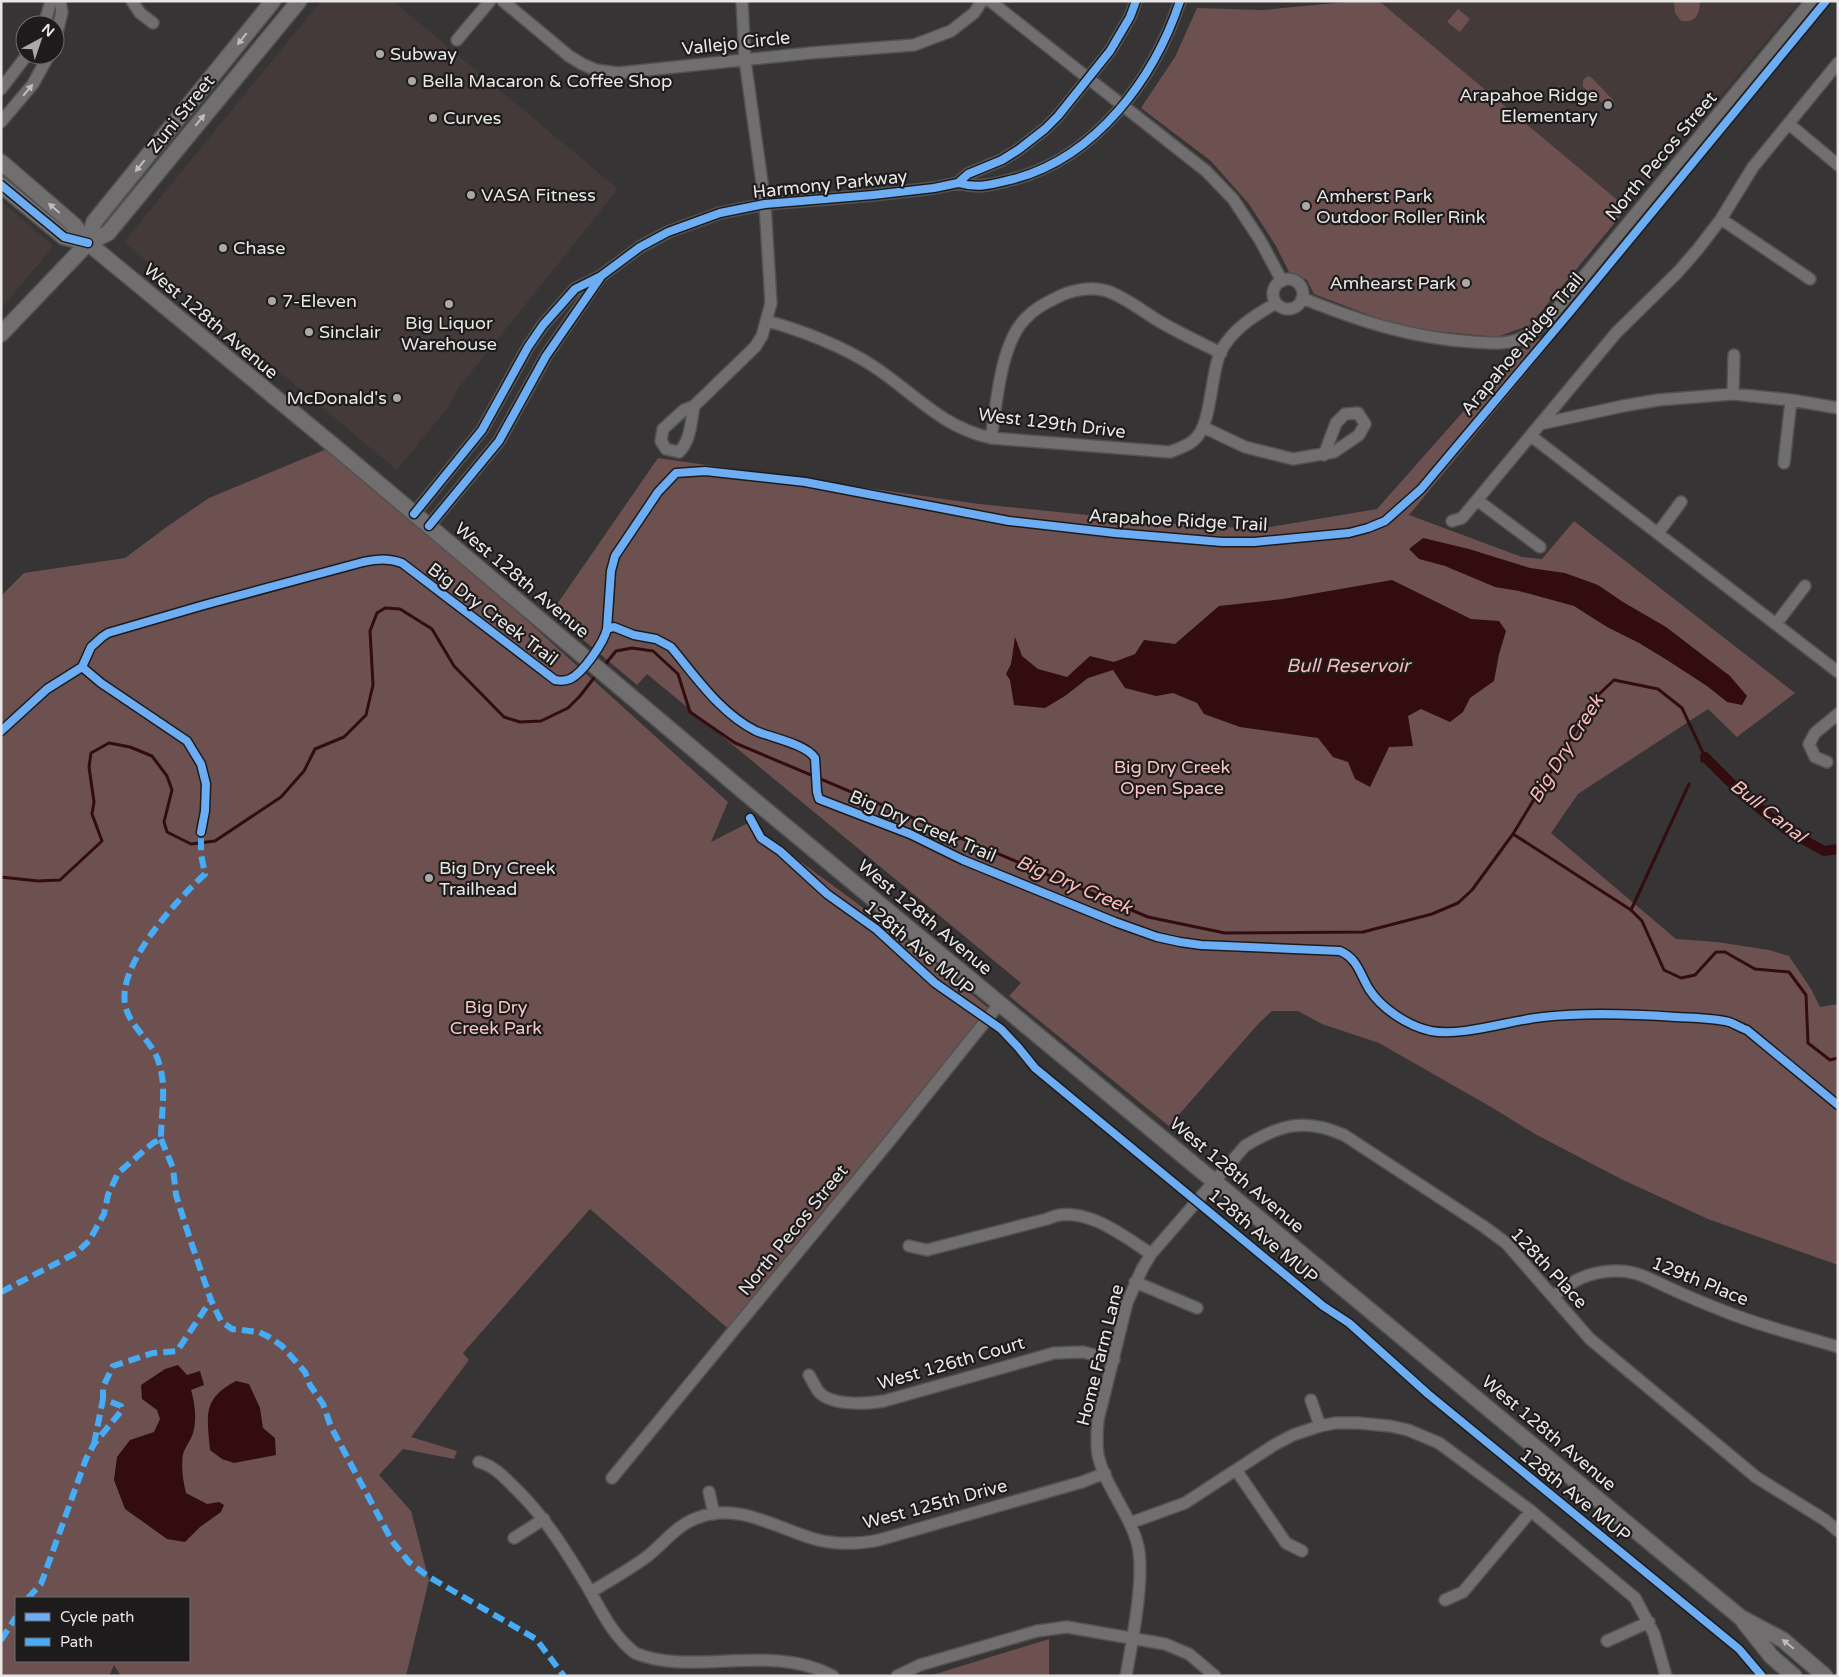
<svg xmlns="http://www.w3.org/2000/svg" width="1839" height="1677" font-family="'Varela Round',sans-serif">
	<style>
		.built { fill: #443a3a }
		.green { fill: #6d5150; fill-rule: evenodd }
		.water { fill: #320c0f }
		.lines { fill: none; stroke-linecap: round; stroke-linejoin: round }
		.stream { stroke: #320c0f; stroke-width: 3 }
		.canal { stroke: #320c0f; stroke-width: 10 }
		.street-casing { stroke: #525151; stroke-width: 14 }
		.secondary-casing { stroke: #525151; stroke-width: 18 }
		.street { stroke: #706e6e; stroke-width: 11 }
		.secondary { stroke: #706e6e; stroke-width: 15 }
		.quiet { stroke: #46acf6; stroke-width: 6; stroke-dasharray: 12 6; stroke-linecap: butt }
		.cycleway-casing { stroke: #1d1b1b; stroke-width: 11 }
		.cycleway { stroke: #6dadf4; stroke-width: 8 }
		.oneway { fill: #bfbcbc }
		.poi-dot { fill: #aaa8a8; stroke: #1d1b1b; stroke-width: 2 }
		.labels { text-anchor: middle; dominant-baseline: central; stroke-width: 4.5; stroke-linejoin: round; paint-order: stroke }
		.street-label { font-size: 18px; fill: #e9e6e6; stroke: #1d1b1b }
		.poi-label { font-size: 18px; fill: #e9e6e6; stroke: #1d1b1b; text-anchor: start }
		.park-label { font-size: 18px; fill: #f9c6c4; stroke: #1d1b1b }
		.water-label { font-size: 19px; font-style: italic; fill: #fcb9b7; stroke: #1d1b1b }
	</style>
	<rect width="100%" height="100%" fill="#363434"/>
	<!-- built -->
	<path class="built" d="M321,1H393L618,189L457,390L450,405L397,470L124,242Z
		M1379,1H1800L1627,208Z
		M1,201L52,245L51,249L1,309Z"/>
	<!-- green -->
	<path class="green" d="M1356,1H1379L1627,208L1530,325L1497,337L1403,328L1314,294L1307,280L1289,272L1276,246L1249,204L1211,161L1141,108L1175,57L1197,8L1263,10Z
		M1674,1H1700C1700,14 1696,23 1681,21L1675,13Z
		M1458,9L1470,19L1460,32L1447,22Z
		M1588,76L1592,78L1614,101L1612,108H1608L1583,87V80Z
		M1543,336L1552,342L1409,515L1522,557L1542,559L1574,521L1795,693L1737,737L1708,709L1578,794L1551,833L1676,939L1717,942L1769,950L1789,956L1811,989L1820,1007L1838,1004V1265L1708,1219L1621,1179L1535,1134L1491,1107L1379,1043L1322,1024L1298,1011H1272L1259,1023L1169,1126L1009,996L1021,983L647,674L637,685L551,613L658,458L979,504L1177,524L1258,529L1377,509L1515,353Z
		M334,446L728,802L711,842L748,823L915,946L993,1012L732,1332L590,1209L463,1353L469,1360L411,1437L457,1451L454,1459L403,1449L379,1475L411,1511L429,1580L406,1676H121L114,1665L109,1676H1V596L24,573L125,558L168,526L209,498ZM16,1598H189V1661H16Z
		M1049,1639V1676H929Z"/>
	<!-- water -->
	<path class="water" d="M1423,538L1469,549L1530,568L1565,573L1598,585L1623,602L1666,627L1730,676L1747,696L1742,705L1727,702L1707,686L1667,660L1639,643L1607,627L1574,606L1519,591L1495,587L1445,566L1419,559L1409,549Z
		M1392,580L1471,619L1499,621L1506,631L1499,654L1494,681L1470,698L1463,712L1450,722L1421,709L1408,716L1413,746L1389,747L1370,787L1355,779L1348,762L1333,757L1318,738L1240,727L1204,714L1197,703L1173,693L1156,696L1125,688L1113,670L1088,678L1065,696L1045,708L1014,705L1010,680L1006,674L1011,664L1015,637L1022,656L1038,669L1067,677L1090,656L1114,662L1135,654L1144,640L1175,644L1219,606L1283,599Z
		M178,1365L187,1375L200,1371L204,1385L191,1390C195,1403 197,1420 193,1433C191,1440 185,1447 183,1454C181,1467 183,1481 186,1493L207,1504L219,1502L224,1505L221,1512L200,1527L185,1542L167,1539L125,1509L114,1480L117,1457L130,1440L154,1432L160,1419L157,1410L142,1399L141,1385L165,1369Z
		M236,1381L249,1384L260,1408L263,1428L275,1438L276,1455L234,1463L222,1459L210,1450C207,1415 202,1399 236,1381Z"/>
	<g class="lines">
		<!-- stream -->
		<path class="stream" d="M603,667L616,651L632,648L653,651L678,674L690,712L735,743L1148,917L1225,933L1363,932L1432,914L1458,903L1472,890L1513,834L1596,697L1614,680L1658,689L1682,708L1705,757L1702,761
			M1689,784L1631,910L1642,921L1664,970L1681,978L1695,975L1716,952H1725L1755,969L1789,972L1806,995L1808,1043L1830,1060L1838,1058
			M1513,834L1631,910
			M1,877L38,881L60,880L102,841L92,814L94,802L89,767L91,753L109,743L130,747L152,756L167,776L172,790L164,822L167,832L191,844L215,841L281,797L304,771L315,749L344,737L366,715L373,685L370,631L377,613L385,608L400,609L432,629L454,666L504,717L520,722L541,721L568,708L580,696L597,674"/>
		<!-- canal -->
		<path class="canal" d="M1705,757L1744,796L1788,831L1824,851L1838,849"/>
		<!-- street casing -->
		<g class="street-casing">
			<path id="street" d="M132,1L140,13L153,23
				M503,1L569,56L582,64L596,70L618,73L810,53L914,45L951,31L974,13L982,1
				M990,1L1206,171L1233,199L1260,240L1282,281
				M44,25L51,1
				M457,40L490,1
				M55,41L62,12L60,1
				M1,89L27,55
				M1,122L33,84L49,55
				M1789,124L1838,165
				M958,183C980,189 993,184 1014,179C1096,157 1154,79 1180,1
				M1721,219L1810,279
				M1273 294a15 15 0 1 1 30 0a15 15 0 1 1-30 0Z
				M1302,298C1359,321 1411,338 1473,342C1489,343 1506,345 1522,338C1534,333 1543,324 1552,315L1811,1
				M767,321C801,330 844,347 873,366C914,393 941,427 991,438L1170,452C1177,449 1188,446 1194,440C1212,425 1210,377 1220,353C1232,329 1254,316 1276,303
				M1733,394L1734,355
				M694,406C691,421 691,440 679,452L666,449L661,441L663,429L684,410L694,406L755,347L762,336L771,303L765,204L745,60L742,1
				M1540,424L1623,406L1658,400L1733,394L1791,400L1838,408
				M1203,427L1245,447L1293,459L1334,452L1359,435L1365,424L1358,413L1345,414L1336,423L1324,455
				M1531,436L1838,672
				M991,438C997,403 1000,345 1025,319C1033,310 1045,303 1056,298C1070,290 1092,286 1107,291C1125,297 1141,310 1157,320C1177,332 1199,342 1221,353
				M1784,463L1791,400
				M1477,500L1540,547
				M414,514L482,430L528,347L543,325L575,289L601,276L640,247L668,232L720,213L765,204L873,195L934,188L958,183L968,174L1002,160L1018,150L1045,129L1058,116L1110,51L1130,17L1136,1
				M1452,521L1462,518L1616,333L1678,272L1698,249L1721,219L1753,167L1838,63
				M429,526L499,441L546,356L600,277
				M1658,533L1681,502
				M1776,624L1805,586
				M1827,762L1815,757L1809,744L1815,733L1838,714
				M909,1246L927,1250L1047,1219C1081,1202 1124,1236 1151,1254
				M1135,1282L1197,1308
				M1553,1297C1572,1279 1593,1270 1619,1271C1639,1271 1657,1283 1676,1291C1693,1299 1711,1306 1729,1313C1764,1327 1802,1336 1838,1347
				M809,1375C812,1380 815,1387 819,1392C831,1406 868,1404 884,1401L1054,1353L1083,1352L1114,1360
				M1311,1400L1320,1426
				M479,1462C494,1466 504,1477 515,1488C545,1517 566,1551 587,1586C601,1610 612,1635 635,1653C692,1677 770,1642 833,1676
				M1236,1470L1286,1543L1302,1551
				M612,1478L887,1144L1000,1003
				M709,1492L714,1514
				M1130,1523L1185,1503L1274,1445L1293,1435L1320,1426L1335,1423H1358L1390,1426L1408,1430L1439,1443L1458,1457L1531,1511L1635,1598L1654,1634L1666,1676
				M514,1538L544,1519
				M591,1592C610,1580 631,1569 649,1555C665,1542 677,1525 697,1518C739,1501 779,1530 818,1540C839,1545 859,1544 879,1540L1082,1482L1105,1473
				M1445,1600L1463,1592L1531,1511
				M1607,1641L1649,1622
				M897,1676L920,1665L1037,1631L1067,1627L1165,1644L1189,1654L1215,1676
				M1126,1676C1132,1642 1145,1578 1138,1546C1130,1513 1105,1487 1098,1455C1096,1443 1097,1432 1098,1420L1127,1303L1142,1269L1151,1254L1245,1146C1281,1124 1305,1118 1344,1135L1483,1226L1506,1243L1590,1339L1756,1477L1825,1520L1838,1531"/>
		</g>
		<!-- secondary casing -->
		<g class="secondary-casing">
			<path id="secondary" d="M1,162L74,225L88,243L334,446L749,796L1740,1617L1783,1640L1825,1676
				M1,185L64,237L88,243
				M88,243L94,222L273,1
				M1,334L88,243L108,233L299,1
				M1744,1622L1771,1656L1794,1676"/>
		</g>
		<!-- street -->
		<use href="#street" class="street"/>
		<!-- secondary -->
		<use href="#secondary" class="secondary"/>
		<!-- quiet -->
		<path class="quiet" d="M161,1139L173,1168L176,1195L189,1236L211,1300L221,1321L232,1329L259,1332L269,1337L282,1346L305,1372L310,1385L323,1404L331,1427L392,1541L409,1562L429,1577L536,1639L564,1676
			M1,1292L76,1253L89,1241L104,1214L108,1195L118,1173L153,1143L161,1139C161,1113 167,1088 159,1063C153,1041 129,1027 125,1004C118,963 177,900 205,874L201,854V832
			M94,1444L103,1399
			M28,1598L41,1584L86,1459L94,1444L122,1410L121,1406L103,1399V1387L113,1366L153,1353L177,1351L211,1300
			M1,1640L16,1617"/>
		<!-- cycleway casing -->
		<g class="cycleway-casing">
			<path id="cycleway" d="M958,183C980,189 993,184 1014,179C1096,157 1154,79 1180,1
				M1,185L64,237L88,243
				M414,514L482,430L528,347L543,325L575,289L601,276L640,247L668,232L720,213L765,204L873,195L934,188L958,183L968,174L1002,160L1018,150L1045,129L1058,116L1110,51L1130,17L1136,1
				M429,526L499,441L546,356L600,278
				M607,629L611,571L615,556L658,492L676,473L705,471L805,482L1009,521L1115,533L1222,542H1254L1349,533L1368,528L1385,521L1421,489L1570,312L1826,1
				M82,667L101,683L187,741L201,764L206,784L205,811L201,832
				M1,731L47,689L82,667L91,647L102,637L108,633L204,605L363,562C378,559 388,558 402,563L555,680C560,681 565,681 570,679C583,673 604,642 607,629L614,627L634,635L656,639L671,647C696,677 720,713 756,731C772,738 806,744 815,758L817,792L819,799L910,834L963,860L1115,922L1157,937L1180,942L1201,945L1340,951C1357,958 1360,974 1369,989C1382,1009 1408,1026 1431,1031C1462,1037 1511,1020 1543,1017C1587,1012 1633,1014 1676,1017C1694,1018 1713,1018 1729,1022C1735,1024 1741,1028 1747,1030L1838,1105
				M750,818L761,838L780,851L827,894L876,929L935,983L1001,1029L1018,1047L1035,1068L1323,1306L1349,1323L1428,1394L1739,1649L1762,1676"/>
		</g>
		<!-- cycleway -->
		<use href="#cycleway" class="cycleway"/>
	</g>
	<!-- one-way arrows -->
	<defs><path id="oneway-solid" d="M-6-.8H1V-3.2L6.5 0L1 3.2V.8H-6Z" transform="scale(1.25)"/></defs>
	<g class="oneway">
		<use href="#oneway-solid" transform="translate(242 39) rotate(129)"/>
		<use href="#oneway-solid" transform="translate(28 90) rotate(-50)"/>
		<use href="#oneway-solid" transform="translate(200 120) rotate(-51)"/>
		<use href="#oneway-solid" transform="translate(140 166) rotate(129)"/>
		<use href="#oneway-solid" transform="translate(54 208) rotate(-139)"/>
		<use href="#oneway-solid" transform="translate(1788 1644) rotate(-141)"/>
	</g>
	<!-- markers -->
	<g class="poi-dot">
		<circle cx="380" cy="54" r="5"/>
		<circle cx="412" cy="81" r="5"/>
		<circle cx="1608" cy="105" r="5"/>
		<circle cx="433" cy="118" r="5"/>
		<circle cx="471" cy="195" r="5"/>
		<circle cx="1306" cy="206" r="5"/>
		<circle cx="223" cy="248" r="5"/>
		<circle cx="1466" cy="283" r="5"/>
		<circle cx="272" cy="301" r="5"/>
		<circle cx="449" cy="304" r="5"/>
		<circle cx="309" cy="332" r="5"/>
		<circle cx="397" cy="398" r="5"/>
		<circle cx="429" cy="878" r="5"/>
	</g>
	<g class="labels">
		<!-- street labels -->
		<g class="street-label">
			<text transform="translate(736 43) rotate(-6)">Vallejo Circle</text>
			<text transform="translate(181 114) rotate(-51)">Zuni Street</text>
			<text transform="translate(1661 156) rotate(-50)">North Pecos Street</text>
			<text transform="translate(830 184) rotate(-6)">Harmony Parkway</text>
			<text transform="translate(211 321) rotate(40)">West 128th Avenue</text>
			<text transform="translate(1522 344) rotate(-50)">Arapahoe Ridge Trail</text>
			<text transform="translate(1052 423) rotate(7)">West 129th Drive</text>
			<text transform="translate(1178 520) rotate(3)">Arapahoe Ridge Trail</text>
			<text transform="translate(522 580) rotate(40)">West 128th Avenue</text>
			<text transform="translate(493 614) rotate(37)">Big Dry Creek Trail</text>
			<text transform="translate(923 826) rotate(23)">Big Dry Creek Trail</text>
			<text transform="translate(925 917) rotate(40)">West 128th Avenue</text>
			<text transform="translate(919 948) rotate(40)">128th Ave MUP</text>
			<text transform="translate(1237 1175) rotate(40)">West 128th Avenue</text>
			<text transform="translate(793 1230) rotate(-51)">North Pecos Street</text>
			<text transform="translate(1263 1236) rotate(40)">128th Ave MUP</text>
			<text transform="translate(1549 1268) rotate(47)">128th Place</text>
			<text transform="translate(1700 1281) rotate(22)">129th Place</text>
			<text transform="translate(1100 1355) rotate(-76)">Home Farm Lane</text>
			<text transform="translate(951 1363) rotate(-16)">West 126th Court</text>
			<text transform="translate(1549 1433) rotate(40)">West 128th Avenue</text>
			<text transform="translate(1575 1495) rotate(39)">128th Ave MUP</text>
			<text transform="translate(935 1504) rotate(-15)">West 125th Drive</text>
		</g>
		<!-- poi labels -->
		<g class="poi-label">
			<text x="390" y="54">Subway</text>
			<text x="422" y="81">Bella Macaron &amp; Coffee Shop</text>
			<text x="1598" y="95" text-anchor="end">Arapahoe Ridge<tspan x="1598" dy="21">Elementary</tspan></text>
			<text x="443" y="118">Curves</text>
			<text x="481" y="195">VASA Fitness</text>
			<text x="1316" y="196">Amherst Park<tspan x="1316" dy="21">Outdoor Roller Rink</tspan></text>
			<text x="233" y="248">Chase</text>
			<text x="1456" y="283" text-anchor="end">Amhearst Park</text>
			<text x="282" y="301">7-Eleven</text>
			<text x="449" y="323" text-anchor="middle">Big Liquor<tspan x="449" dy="21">Warehouse</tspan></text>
			<text x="319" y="332">Sinclair</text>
			<text x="387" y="398" text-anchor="end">McDonald's</text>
			<text x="439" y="868">Big Dry Creek<tspan x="439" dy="21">Trailhead</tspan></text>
		</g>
		<!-- park labels -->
		<g class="park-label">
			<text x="1172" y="767">Big Dry Creek<tspan x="1172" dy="21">Open Space</tspan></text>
			<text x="496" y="1007">Big Dry<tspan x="496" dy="21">Creek Park</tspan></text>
		</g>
		<!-- water labels -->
		<g class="water-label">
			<text x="1348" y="666">Bull Reservoir</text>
			<text transform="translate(1566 749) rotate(-58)">Big Dry Creek</text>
			<text transform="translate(1768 811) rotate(38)">Bull Canal</text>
			<text transform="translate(1074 885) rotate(23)">Big Dry Creek</text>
		</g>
	</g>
	<!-- border -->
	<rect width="1839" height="1677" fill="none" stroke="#e9e6e6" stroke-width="5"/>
	<!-- legend -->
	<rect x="15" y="1597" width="175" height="65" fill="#1d1b1b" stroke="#6f6c6c"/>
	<rect x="25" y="1613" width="25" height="8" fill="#6dadf4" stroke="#6f6c6c"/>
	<text x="60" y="1622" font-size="15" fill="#e9e6e6">Cycle path</text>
	<rect x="25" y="1638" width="25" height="8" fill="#46acf6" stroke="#6f6c6c"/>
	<text x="60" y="1647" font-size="15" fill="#e9e6e6">Path</text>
	<!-- north arrow -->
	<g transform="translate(40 40) rotate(40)"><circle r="24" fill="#1d1b1b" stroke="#6f6c6c"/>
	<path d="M0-4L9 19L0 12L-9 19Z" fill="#aaa8a8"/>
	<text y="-8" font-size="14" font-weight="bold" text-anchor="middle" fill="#e9e6e6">N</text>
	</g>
</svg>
